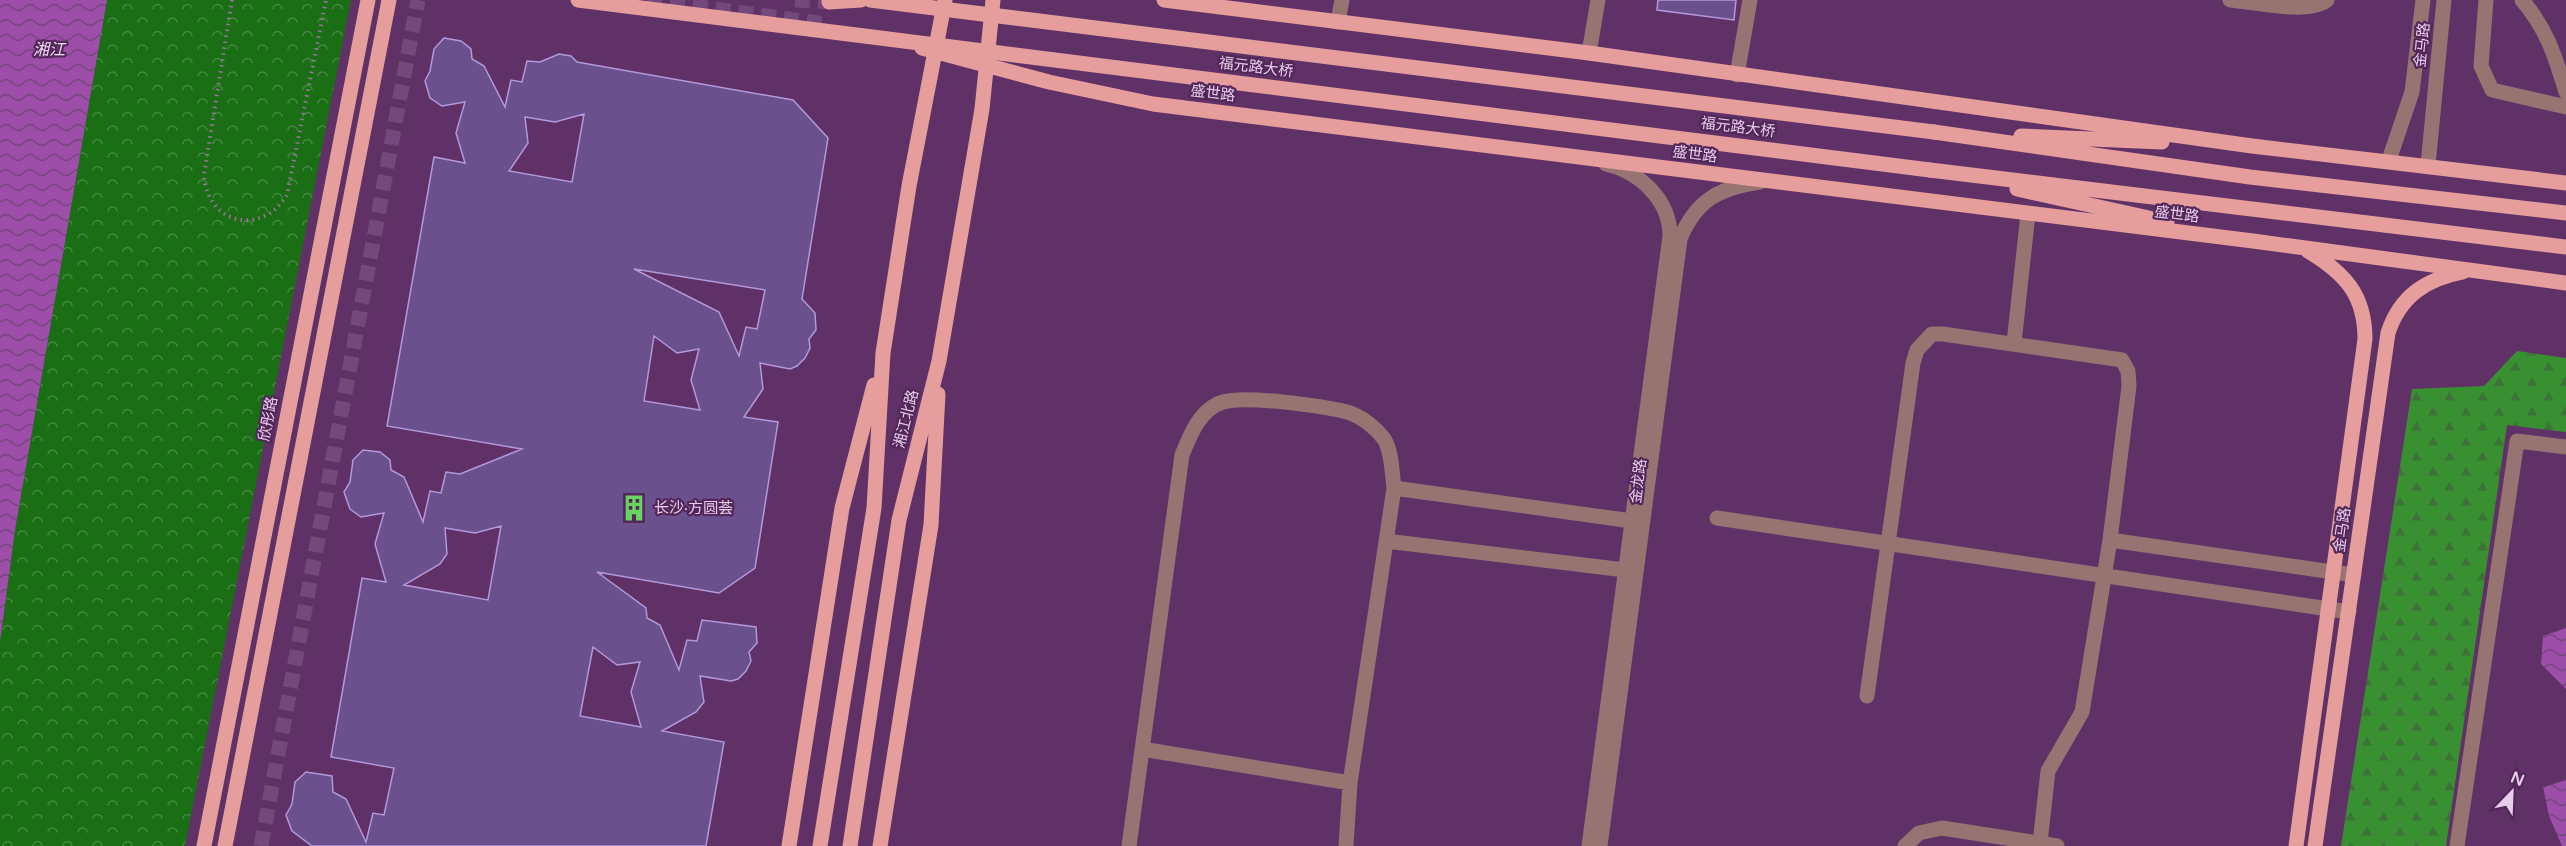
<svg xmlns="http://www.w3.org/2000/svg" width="2566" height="846" font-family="'Varela Round','Noto Sans SC',sans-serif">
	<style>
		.forest { fill: url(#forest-firs) }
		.park { fill: url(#park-crowns) }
		.water { fill: url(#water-waves) }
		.building { fill: #6a508d; stroke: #b398dc; stroke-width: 1.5; fill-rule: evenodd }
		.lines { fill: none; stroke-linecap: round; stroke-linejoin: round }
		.minor-tunnel { stroke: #74487a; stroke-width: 15; stroke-dasharray: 15 8; stroke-linecap: butt }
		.major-tunnel { stroke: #74487a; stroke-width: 15; stroke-dasharray: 15 8; stroke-linecap: butt }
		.path { stroke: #9a749f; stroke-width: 4; stroke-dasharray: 1.5 4.5; stroke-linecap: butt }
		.minor { stroke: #977472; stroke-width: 15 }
		.major { stroke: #e59e9b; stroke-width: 15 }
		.major-bridge { stroke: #e59e9b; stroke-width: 15 }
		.labels { text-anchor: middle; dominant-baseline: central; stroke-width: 4.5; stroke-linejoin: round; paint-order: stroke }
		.street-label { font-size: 15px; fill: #e8cdeb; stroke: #53275a }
		.poi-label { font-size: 15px; fill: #e8cdeb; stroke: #53275a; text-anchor: start }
		.water-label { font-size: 16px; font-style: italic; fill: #f0dcf3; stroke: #53275a }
	</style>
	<defs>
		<pattern id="forest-firs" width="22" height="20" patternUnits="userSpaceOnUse" patternTransform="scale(1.5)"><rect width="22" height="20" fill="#389031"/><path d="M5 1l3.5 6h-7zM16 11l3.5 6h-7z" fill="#3d7338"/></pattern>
		<pattern id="park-crowns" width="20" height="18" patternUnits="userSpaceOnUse" patternTransform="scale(1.5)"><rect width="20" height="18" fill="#1a6e14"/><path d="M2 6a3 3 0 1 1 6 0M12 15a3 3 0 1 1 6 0" fill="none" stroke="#468842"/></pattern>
		<pattern id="water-waves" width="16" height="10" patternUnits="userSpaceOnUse" patternTransform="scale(1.5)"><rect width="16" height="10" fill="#9c4ea8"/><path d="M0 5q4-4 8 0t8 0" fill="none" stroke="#75477c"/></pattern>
	</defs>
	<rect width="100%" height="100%" fill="#5f3166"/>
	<!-- forest -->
	<path class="forest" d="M2517,351L2566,358V432L2507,425L2446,846H2341L2412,389L2484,386Z"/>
	<!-- park -->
	<path class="park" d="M107,0H351L185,846H0V642L15,530Z"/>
	<!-- water -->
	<path class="water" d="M0,0H107L15,530L0,642Z
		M2566,628V689L2541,664L2543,636Z
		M2566,780V846H2562L2549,816L2543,787Z"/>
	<!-- building -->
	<path class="building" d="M1658,0H1736L1734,20L1657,10Z
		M444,38L461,41L471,49L472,59L484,66L505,107L511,80L522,82L527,61L540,62L559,54L571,56L577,62L793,100L828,138L802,299L815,313L816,330L809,339L810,348L805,358L797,366L790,369L760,363L763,389L744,417L778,422L755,568L719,593L597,572L646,608L647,618L660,625L679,670L687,640L697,641L702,620L756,627L757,643L749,652L751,661L746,671L738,679L731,681L700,676L704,702L696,712L662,731L724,742L706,846H312L292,831L286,815L292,804L295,782L306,772L332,776L333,792L346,799L366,842L373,813L384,815L394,768L331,757L362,578L386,582L375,544L384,513L361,517L350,509L344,492L350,482L353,460L363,450L380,452L390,460L391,470L404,477L423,522L430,491L441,493L446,472L460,474L522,449L387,426L434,157L465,163L456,133L465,102L442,106L430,98L425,81L430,71L434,49ZM584,114L572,182L509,171L528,143L525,117L555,122ZM634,269L765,290L757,329L746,327L739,356L719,312ZM654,336L677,353L699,349L691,380L700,410L644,401ZM501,526L488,600L404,585L440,564L447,554L445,528L475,533ZM593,647L617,665L640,662L631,692L641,727L580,716Z"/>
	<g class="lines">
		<!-- minor-tunnel -->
		<path class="minor-tunnel" d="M261,846L418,0"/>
		<!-- major-tunnel -->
		<path class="major-tunnel" d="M647,0L826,24
			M795,0L829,2"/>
		<!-- path -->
		<path class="path" d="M232,0L204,175C207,224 261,237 287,195L326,0"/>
		<!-- minor -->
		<path class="minor" d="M2230,0C2255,2 2308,15 2327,0
			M2486,0L2481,66L2492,90L2566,107
			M2522,0C2547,29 2555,56 2566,92
			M1338,22L1342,0
			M1589,53L1598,0
			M1737,75L1750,0
			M2389,160L2412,92L2423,0
			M2428,165L2444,0
			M2014,343L2028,214
			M1394,488L1632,521
			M1717,518L2349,612
			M2110,540L2354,575
			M1386,541L1625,570
			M1867,696L1913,363L1917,350L1932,334H1943L2122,360L2128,371L2129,386L2110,540L2082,712L2048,771L2040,843
			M1142,749L1350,783
			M1129,846L1182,455C1190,435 1200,409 1223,402C1245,395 1323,406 1347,412C1361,416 1375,427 1384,439C1392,451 1392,474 1394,488L1350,783L1346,846
			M1589,846L1670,236C1670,200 1640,172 1606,164
			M1600,846L1680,239C1696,200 1719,188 1760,182
			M1905,846L1919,833L1942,828L2057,846
			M2457,846L2517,441L2566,447"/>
		<!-- major -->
		<path class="major" d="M1164,0L1589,53L2252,146L2566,183
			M829,2L861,0
			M922,48L1049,82L1153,104L2253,241L2566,283
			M1934,132L2250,177L2566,213
			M2021,136L2162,142
			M1930,170L2566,247
			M2017,189L2167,222
			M204,846L368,0
			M225,846L389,0
			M789,846L842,508L874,385
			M820,846L874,508L883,353L909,186L945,0
			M850,846L899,520L939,361L982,109L993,0
			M880,846L931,525L938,394
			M2296,846L2365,339C2365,295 2345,273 2308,251
			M2315,846L2388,333C2400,296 2426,279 2463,272"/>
		<!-- major-bridge -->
		<path class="major-bridge" d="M578,0L1930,170
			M870,0L1934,132"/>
	</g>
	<!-- icons -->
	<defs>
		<g id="building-bare" transform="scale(2.07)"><path d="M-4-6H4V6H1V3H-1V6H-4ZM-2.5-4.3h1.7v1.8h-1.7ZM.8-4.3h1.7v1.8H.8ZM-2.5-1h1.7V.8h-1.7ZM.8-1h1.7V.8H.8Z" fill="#6bd362" stroke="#53275a" stroke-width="2.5" paint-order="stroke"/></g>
	</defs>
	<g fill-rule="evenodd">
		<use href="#building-bare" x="634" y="508"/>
	</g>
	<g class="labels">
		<!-- street labels -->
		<g class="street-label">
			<text transform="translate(2422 45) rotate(-84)">金马路</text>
			<text transform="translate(1256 67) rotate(7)">福元路大桥</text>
			<text transform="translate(1213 93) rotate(7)">盛世路</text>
			<text transform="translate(1738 127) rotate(7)">福元路大桥</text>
			<text transform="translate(1695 154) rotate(7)">盛世路</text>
			<text transform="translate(2177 214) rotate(7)">盛世路</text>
			<text transform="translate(268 419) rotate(-79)">欣彤路</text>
			<text transform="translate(906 419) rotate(-76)">湘江北路</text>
			<text transform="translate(1638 481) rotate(-83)">金龙路</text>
			<text transform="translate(2342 530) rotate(-82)">金马路</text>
		</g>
		<!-- poi labels -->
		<g class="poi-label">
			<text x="654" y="508">长沙·方圆荟</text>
		</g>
		<!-- water labels -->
		<g class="water-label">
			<text x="49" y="50">湘江</text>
		</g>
	</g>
	<!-- north arrow -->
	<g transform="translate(2512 792) rotate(23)" stroke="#53275a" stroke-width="4.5" paint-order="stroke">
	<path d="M0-4.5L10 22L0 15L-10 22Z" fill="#e8cdeb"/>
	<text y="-9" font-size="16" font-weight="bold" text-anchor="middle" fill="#e8cdeb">N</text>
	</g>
</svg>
